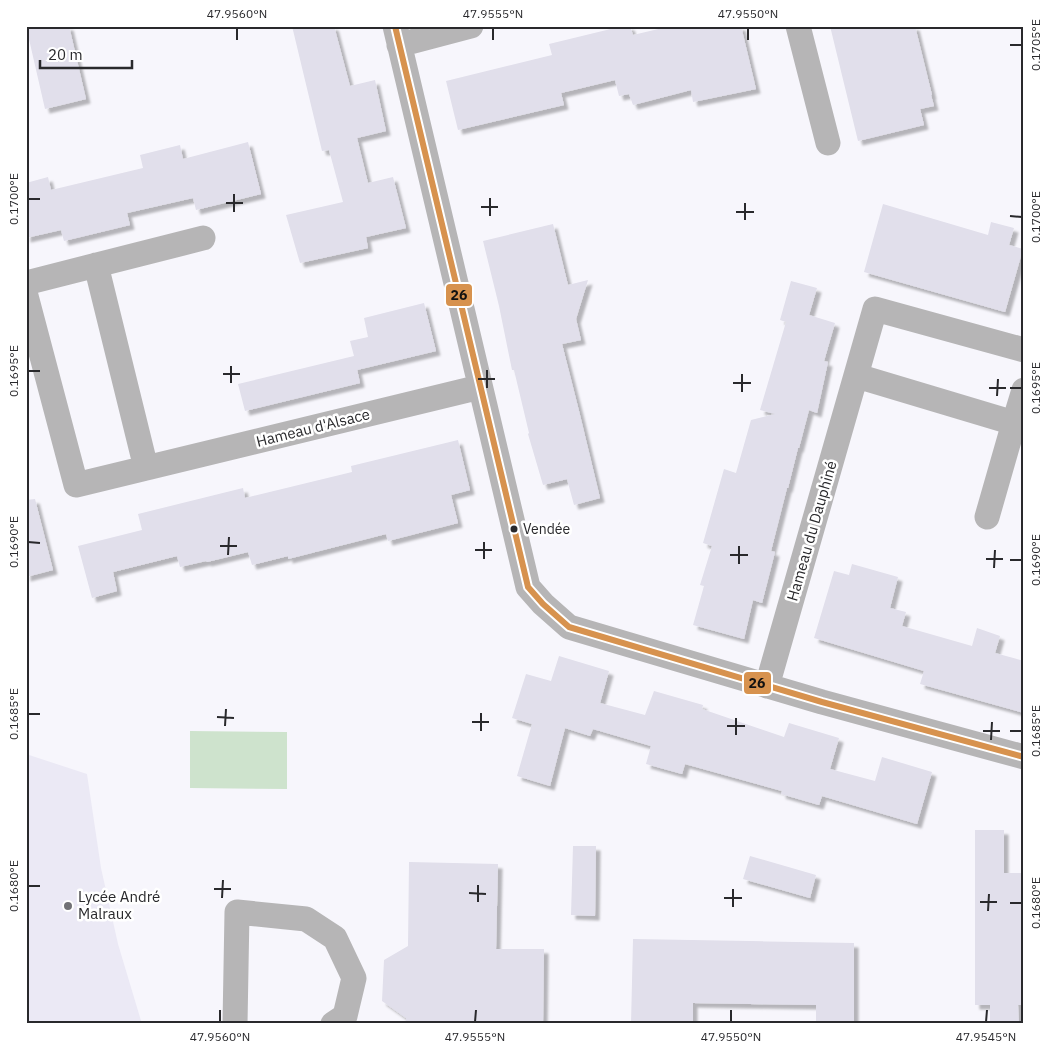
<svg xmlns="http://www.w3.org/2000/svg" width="1050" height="1050" font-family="'IBM Plex Sans',sans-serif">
  <defs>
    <filter id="shadow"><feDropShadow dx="4.5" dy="4.5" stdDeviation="1" flood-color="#0004"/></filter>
  </defs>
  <rect width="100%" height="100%" fill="#f7f6fc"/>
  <!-- built -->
  <path fill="#ebe9f5" d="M26,754L87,774L101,868L118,944L142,1024H26Z"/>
  <!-- green -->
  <path fill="#cee3cd" d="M190,731L287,732V789L190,788Z"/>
  <!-- building -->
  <path fill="#e1dfeb" filter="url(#shadow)" d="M26,26H69L86,99L45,109Z
    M292,26H334L350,86L375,80L386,131L357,138L368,183L393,177L406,228L366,237L368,248L300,263L286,215L343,202L329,150L322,151Z
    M623,26H630L633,35L671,26H741L756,89L693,102L691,90L633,105L629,94L619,96L615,80L561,93L564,105L458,130L446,81L552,55L549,44Z
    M830,26H915L932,95H931L934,106L920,109L924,125L858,141Z
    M248,142L261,194L196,210L193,198L127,213L130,225L64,241L61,230L26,238V183L48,177L51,190L143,168L140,155L180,145L183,159Z
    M883,204L988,235L991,222L1014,228L1009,245L1023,249L1005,312L864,272Z
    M553,224L568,285L588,280L576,319L581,340L562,344L579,411L600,498L574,505L567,479L543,485L528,434L529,433L514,370H512L499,306L483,241Z
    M791,281L817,288L809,315L835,323L824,361L828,362L817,413L809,410L799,448H798L788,488H787L771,551L775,552L762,603L753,600L744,639L693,625L704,586L700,585L712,546L703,543L724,469L736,473L751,420L775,414L760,410L786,322L780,320Z
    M424,303L436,351L357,370L355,360L360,383L245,411L238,384L354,356L350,341L368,337L364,318Z
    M458,440L470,490L451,495L458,523L388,541L386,534L288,559V556L252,565L248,552L207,562L206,561L180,567L177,556L113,572L117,591L92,598L78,546L142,530L138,514L243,488L245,498L352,472L351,466Z
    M35,499L53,570L26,577V500Z
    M852,564L898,577L890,608L906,612L902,626L972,646L977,628L1000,636L995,653L1024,661V713L920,684L924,671L814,638L834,571L849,575Z
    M559,656L609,671L600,703L645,715L654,691L703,705L702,709L784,737L789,723L839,738L830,769L875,781L882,757L932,772L917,824L822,796L819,805L781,794L782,791L685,764L682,774L646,764L651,746L593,729L590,736L565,728L550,786L517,776L532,724L512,718L526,674L551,681Z
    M975,830H1004V873H1024V1005H1018L1019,1024H990V1005H975Z
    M573,846H596L595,916L571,915Z
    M750,856L816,875L810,898L743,879Z
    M409,862L498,864L496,949H544L543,1024H406V1018L382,1001L384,960L408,946Z
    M633,939L854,943V1024H816V1005L693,1003V1024H631Z"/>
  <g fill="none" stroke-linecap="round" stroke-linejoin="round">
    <!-- minor -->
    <path stroke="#b6b5b6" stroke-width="25" d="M395,26L528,587L543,604L569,627L822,702L1024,757
      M798,26L828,143
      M399,45L471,26
      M96,265L146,468
      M26,283L203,238
      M26,296L76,485L480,387
      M857,376L1014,423L1024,390
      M987,517L1014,423
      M767,686L875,309L1024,350
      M235,1024L237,912L306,919L335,938L354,978L345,1016L333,1024"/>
    <!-- bus-1 casing -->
    <g stroke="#fff" stroke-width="10">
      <path id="bus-1" d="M395,26L528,587L543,604L569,627L822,702L1024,757"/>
    </g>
    <!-- bus-1 -->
    <use href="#bus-1" stroke="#d7924e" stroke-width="6"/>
  </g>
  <!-- ticks -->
  <path fill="none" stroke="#29292c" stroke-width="2" d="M237,40V28M493,40V28M748,40V28M1010,45H1022M28,199H40M226,203H243M481,207H498M234,212V194M736,212H754M490,216V198M1010,216L1022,217M745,220V203M28,371H40M223,374H240M478,379H495M231,383V366M733,383H751M487,388V370M989,388H1006M1010,388H1022M742,392V374M997,396L998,379M28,542L40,543M220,546H237M475,550H492M228,555L229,537M730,555H748M484,559V542M986,559H1003M1010,560H1022M739,564V546M994,568L995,550M28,714H40M217,717L234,718M472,722H489M225,726L226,709M727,726H745M481,731V713M983,731H1000M1010,731H1022M736,735V718M991,740L992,722M28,886H40M214,889H231M469,893L486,894M222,898L223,880M724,898H742M478,902V885M980,902H997M1010,903H1022M733,907V889M988,911L989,894M220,1022V1010M475,1022L476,1010M731,1022V1010M986,1022L987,1010"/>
  <!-- markers -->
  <circle fill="#29292c" stroke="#fff" stroke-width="2" cx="514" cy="529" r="4.5"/>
  <circle fill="#717175" stroke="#fff" stroke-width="2" cx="68" cy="906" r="5"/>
  <g text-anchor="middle" stroke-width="5" stroke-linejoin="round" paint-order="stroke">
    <!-- bus labels -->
    <g font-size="14" fill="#29292c" stroke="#fff" text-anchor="start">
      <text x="523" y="534">Vendée</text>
    </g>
    <!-- street labels -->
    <g font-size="15" fill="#29292c" stroke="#fff">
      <text transform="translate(313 428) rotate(-14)" y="5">Hameau d'Alsace</text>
      <text transform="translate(812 531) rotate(-74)" y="5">Hameau du Dauphiné</text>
    </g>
    <!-- poi labels -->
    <g font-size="15" fill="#29292c" stroke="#fff" text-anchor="start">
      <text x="78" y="902">Lycée André<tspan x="78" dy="17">Malraux</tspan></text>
    </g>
  </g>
  <g stroke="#fff" stroke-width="2">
    <rect x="445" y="283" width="28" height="24" rx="5" fill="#d7924e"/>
    <rect x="743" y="671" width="29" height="24" rx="5" fill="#d7924e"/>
  </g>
  <g font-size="14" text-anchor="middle" font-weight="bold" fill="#111">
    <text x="459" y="300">26</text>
    <text x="757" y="688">26</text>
  </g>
  <!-- border -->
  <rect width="1050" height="1050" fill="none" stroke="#ffffff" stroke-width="55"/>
  <!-- scale -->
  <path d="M40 60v8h92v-8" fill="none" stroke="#29292c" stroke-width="2.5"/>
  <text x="48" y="60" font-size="15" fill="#29292c" stroke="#ffffff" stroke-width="4" paint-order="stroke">20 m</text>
  <rect x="28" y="28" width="994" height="994" fill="none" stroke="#29292c" stroke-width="2"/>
  <g font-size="12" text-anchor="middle" fill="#29292c">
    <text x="237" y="18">47.9560°N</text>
    <text x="493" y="18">47.9555°N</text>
    <text x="748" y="18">47.9550°N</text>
    <text transform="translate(1036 45) rotate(-90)" y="4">0.1705°E</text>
    <text transform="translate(14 199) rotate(-90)" y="4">0.1700°E</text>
    <text transform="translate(1036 217) rotate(-90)" y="4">0.1700°E</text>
    <text transform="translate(14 371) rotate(-90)" y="4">0.1695°E</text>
    <text transform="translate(1036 388) rotate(-90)" y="4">0.1695°E</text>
    <text transform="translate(14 542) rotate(-90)" y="4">0.1690°E</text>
    <text transform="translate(1036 560) rotate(-90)" y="4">0.1690°E</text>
    <text transform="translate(14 714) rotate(-90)" y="4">0.1685°E</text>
    <text transform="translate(1036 731) rotate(-90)" y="4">0.1685°E</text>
    <text transform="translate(14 886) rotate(-90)" y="4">0.1680°E</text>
    <text transform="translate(1036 903) rotate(-90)" y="4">0.1680°E</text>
    <text x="220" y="1041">47.9560°N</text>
    <text x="475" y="1041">47.9555°N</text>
    <text x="731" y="1041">47.9550°N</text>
    <text x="986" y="1041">47.9545°N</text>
  </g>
</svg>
